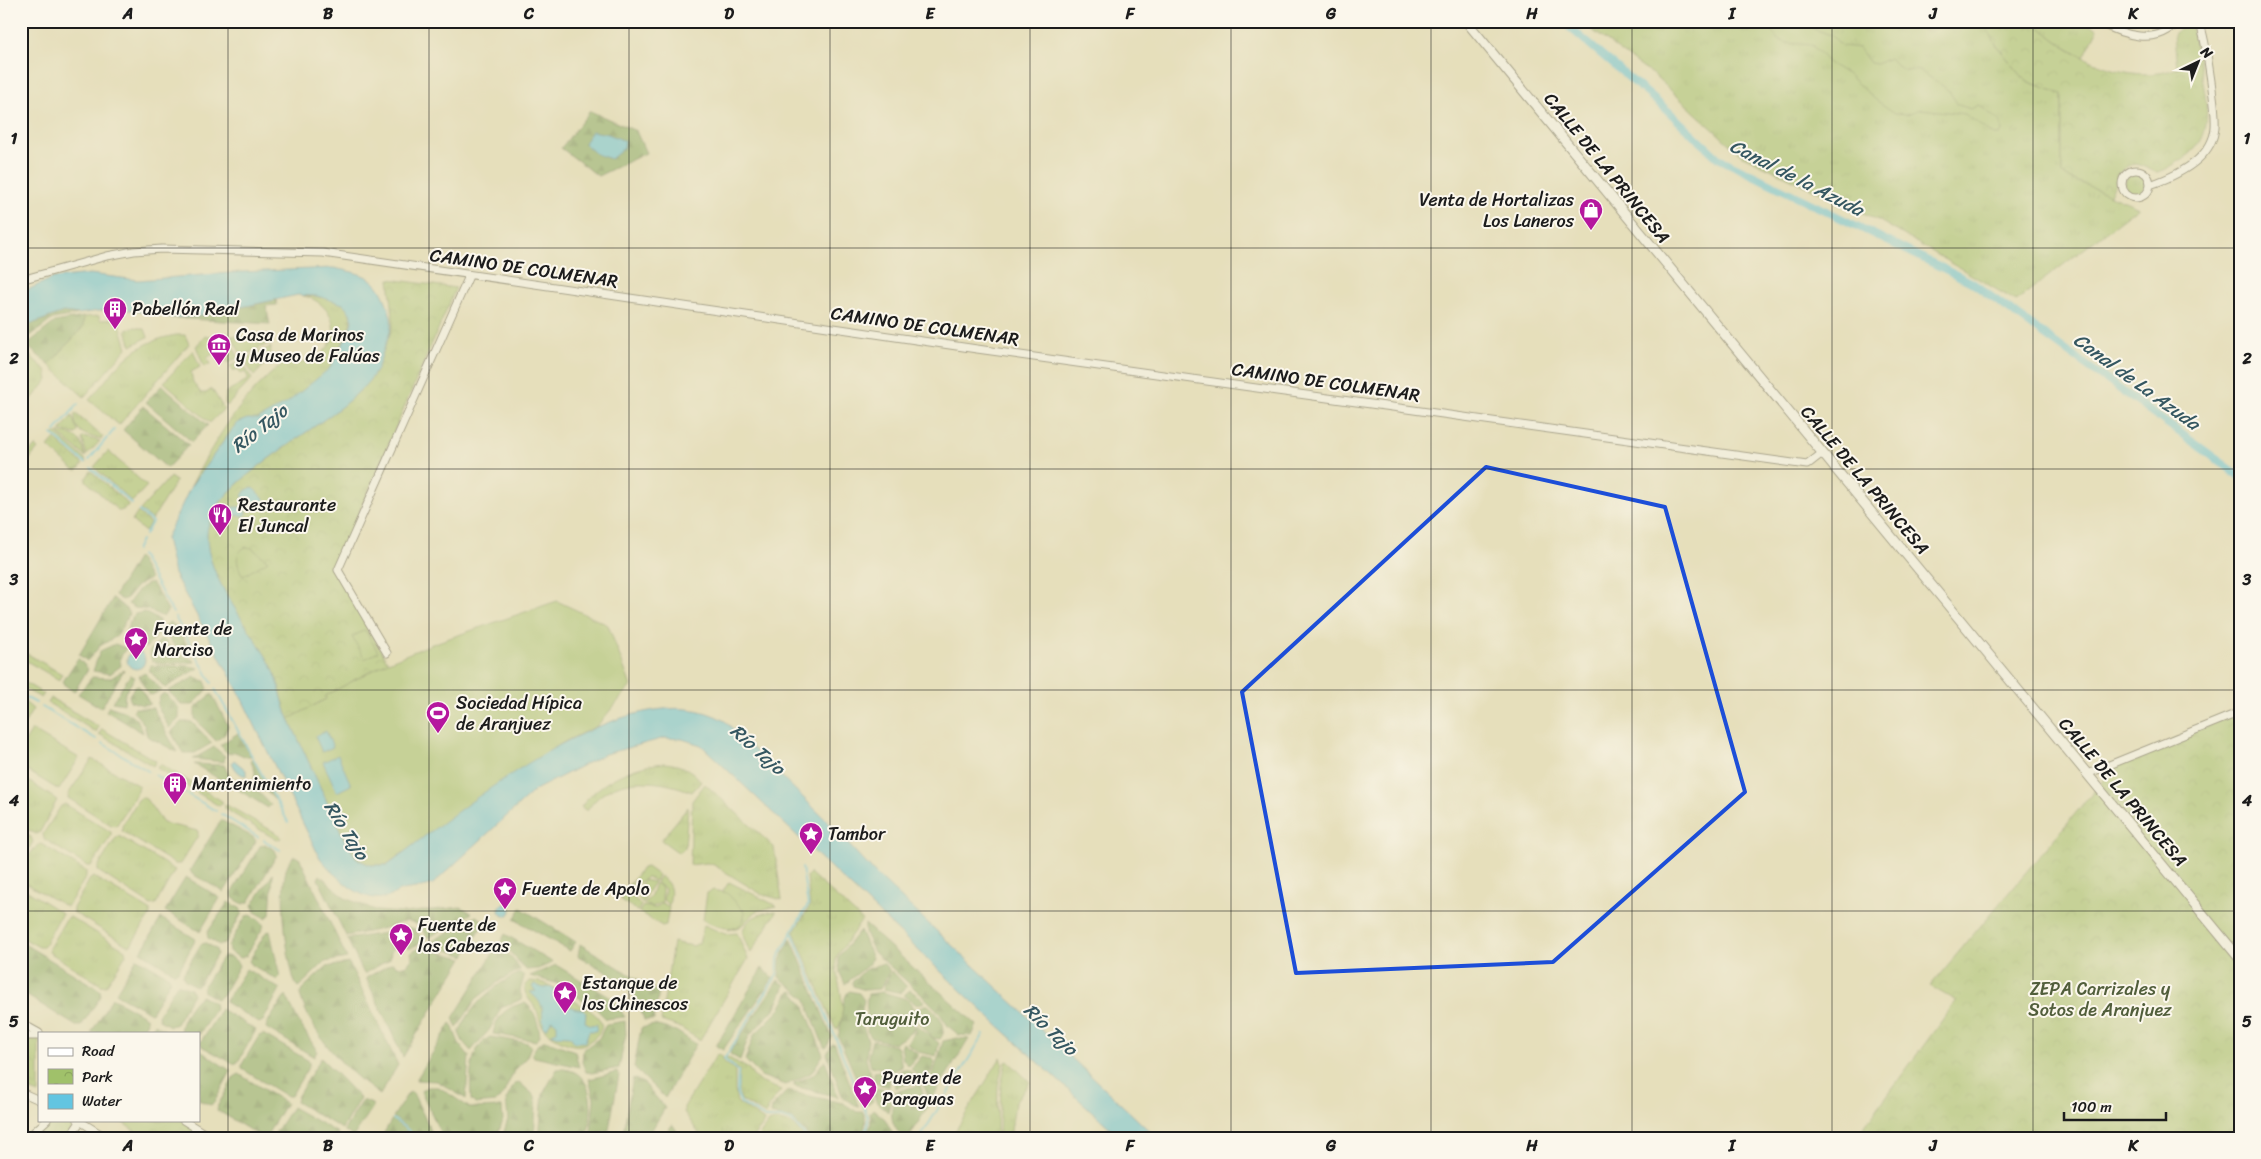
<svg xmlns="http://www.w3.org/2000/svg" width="2261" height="1159" font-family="Sriracha,sans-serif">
  <defs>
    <pattern id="grass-tufts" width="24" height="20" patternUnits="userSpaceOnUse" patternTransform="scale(1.25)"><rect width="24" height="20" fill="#a0c16a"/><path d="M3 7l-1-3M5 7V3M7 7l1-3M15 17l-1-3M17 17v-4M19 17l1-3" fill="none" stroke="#89a55b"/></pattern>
    <pattern id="forest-firs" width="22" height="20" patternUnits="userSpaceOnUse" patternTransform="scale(1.25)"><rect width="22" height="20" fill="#80a75e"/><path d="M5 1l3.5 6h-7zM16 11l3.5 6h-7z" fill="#68874d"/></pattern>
    <pattern id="park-crowns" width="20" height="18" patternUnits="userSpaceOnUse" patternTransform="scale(1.25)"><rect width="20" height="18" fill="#a0c16a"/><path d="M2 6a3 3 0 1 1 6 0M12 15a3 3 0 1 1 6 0" fill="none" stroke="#89a55b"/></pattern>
  </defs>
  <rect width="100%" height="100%" fill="#fbf7ec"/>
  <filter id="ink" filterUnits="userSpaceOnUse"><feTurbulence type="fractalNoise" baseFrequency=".02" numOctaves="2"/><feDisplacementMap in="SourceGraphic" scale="10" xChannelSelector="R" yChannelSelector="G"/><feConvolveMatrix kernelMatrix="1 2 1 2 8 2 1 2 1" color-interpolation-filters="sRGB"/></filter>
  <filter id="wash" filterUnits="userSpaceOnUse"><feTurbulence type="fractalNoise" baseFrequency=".0096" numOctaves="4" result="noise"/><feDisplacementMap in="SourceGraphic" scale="20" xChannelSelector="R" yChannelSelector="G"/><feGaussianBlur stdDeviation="1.12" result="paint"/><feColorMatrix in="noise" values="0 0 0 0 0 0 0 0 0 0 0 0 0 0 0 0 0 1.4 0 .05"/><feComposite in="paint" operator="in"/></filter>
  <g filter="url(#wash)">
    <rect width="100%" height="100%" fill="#e6dfbb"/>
    <!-- grass -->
    <path fill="url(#grass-tufts)" stroke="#5e6e43" d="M1580,21H1983L1997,46L2026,81L2062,94V175L2139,207L2016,301L1878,220L1741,155L1653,74L1644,69Z
      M2031,21H2084L2098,29L2084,57L2058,42Z
      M2185,24L2191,27L2198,56L2177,68L2174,34Z
      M2125 184a10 10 0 1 1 20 0a10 10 0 1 1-20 0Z
      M303,296C341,297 365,305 341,346C337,352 335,361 330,367C323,378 298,396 286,404C278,409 268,416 259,419C252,421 244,420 237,423L191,486C216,437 246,389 292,357L297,358L300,363C308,360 317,358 324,351C345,331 328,300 303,296Z
      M99,316L100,320L113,319L120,324L127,348L84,397L49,365L83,327V317Z
      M135,327L145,329L148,337L131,346L126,330Z
      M176,335H185L189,344L119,425L89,400C118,367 130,343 176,335Z
      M205,336H227L238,356L237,358L228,363L225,358L230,355L227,349L230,347L226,339L210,349L213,354L207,358L210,364L204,367L196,346Z
      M231,336L263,337L270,343L245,355L241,354Z
      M271,347L270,359L254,376L245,361L246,358Z
      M22,349L46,370L48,380L26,406L21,402Z
      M193,350L200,367L191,372L193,382L201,393H206L212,389L224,409L210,423L164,382Z
      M239,362L243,363L252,379L227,406L225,403L226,392L249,379L245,372L241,374L238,369L233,371L230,366Z
      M75,413L103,437L101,439C85,436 73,432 75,413Z
      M72,416L78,432L76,434L60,431Z
      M56,433L85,459L86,463L53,434Z
      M58,433C78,434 80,438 86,457Z
      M83,437L100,441L87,455L82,439Z
      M55,439L83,464L78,470H74L48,447Z
      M35,446L38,449L21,469V462Z
      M108,451L147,486L132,502L94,467Z
      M91,471L129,505L123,510L119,511L86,481V478Z
      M170,477L176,481L152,520L140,510Z
      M138,512L150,523L145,532L132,521Z
      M21,650L62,674L59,680L21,658Z
      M21,680L44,694L41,698L21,687Z
      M51,698L99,727L96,732L48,703Z
      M21,699L33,709L21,730Z
      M102,729L156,761L155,764L153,766L99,734Z
      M92,759L139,786L138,791L116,826L111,825L68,798L69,793Z
      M664,763C679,764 693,769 701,782L692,792C656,778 610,774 587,811L581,807C599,781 633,766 664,763Z
      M160,764L222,801V804L219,806L157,768Z
      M21,776L57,800L40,832L36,834L21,826Z
      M705,784L774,847L782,900L761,894L714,865L707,863L690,865L692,801Z
      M142,797L146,799L163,823L198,831V836L180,864H175L122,831V826L138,800Z
      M65,804L111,832V836L91,866H87L44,839L43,834L61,806Z
      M225,804L280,835L281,838L277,840L225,809Z
      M688,807L685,848L679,853L661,840Z
      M21,832L31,837L33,842L21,862Z
      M119,836L175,870L156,904L151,905L98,871V867L115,839Z
      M41,844L86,871V877L67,907L21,881C21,870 29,849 41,844Z
      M810,873L862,920L836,957C834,980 851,1008 837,1030L835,1028L794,932L810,906L807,876Z
      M94,877L150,910V915L131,945H127L73,912V908L90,879Z
      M729,882L777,906L757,911L740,927L728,930L736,926L744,914V911L723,891Z
      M21,887L62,913L43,947H39L21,937Z
      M776,911V912L751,953C748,948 742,937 743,931C746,917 764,912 776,911Z
      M70,917L125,950L126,955L106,986L101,985L49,952V948L66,919Z
      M704,925L725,934L737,933L748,959L700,1040L679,1027L661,1021L673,942L693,946L699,943Z
      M717,1054L722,1056L724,1062L735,1070V1091L737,1102L764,1121L762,1126L752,1138H702L684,1112V1107Z
      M727,1057L749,1069L753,1076L760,1082L781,1090L769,1106L766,1115L741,1100L738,1092L739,1070L726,1060Z
      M1001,1057L1003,1064L998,1086L997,1138H951Z
      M1008,1061L1030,1082L1015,1103L1010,1138H999L1001,1085L1006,1062Z
      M775,1120L792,1124L805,1138H757L769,1122Z"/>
    <!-- forest -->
    <path fill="url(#forest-firs)" stroke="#4e623d" d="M590,111L636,131L646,153L598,176L561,148Z
      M276,300L277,305L266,306L270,324L172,318L199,316Z
      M63,312L79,314L53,319L21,343V328Z
      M83,317V327L49,365L26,345L55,322Z
      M162,385L208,425L192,442L146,402Z
      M143,406L189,445L167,468L123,430Z
      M138,557L150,579L137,586L127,598L122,600L115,595Z
      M148,583L153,584L168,610L163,617L149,610L135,608L128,604L139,589Z
      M113,598L127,610L129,614L117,636L100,646L87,661L79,655Z
      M144,612L159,620L158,635L146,648L139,644L130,645C125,633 126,624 135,614Z
      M169,622L177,627L190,651L189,654C177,652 168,640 164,628Z
      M161,639C168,640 169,649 176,653C182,657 191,657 195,662L162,664L152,661L149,651Z
      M115,644L126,648L120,658L121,666L110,674L93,671L100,651Z
      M78,658L88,669L74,692L62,683Z
      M151,665C165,668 184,663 198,668L165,688L149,670Z
      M124,670L101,708L78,694L92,677L111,678Z
      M145,673L162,690L152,695L148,694L139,676Z
      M130,675L135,677L125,693L124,704L112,702Z
      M195,677L205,681L208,689L193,705H182L168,691Z
      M135,686H139L150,704L142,705L130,701L129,695Z
      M165,693L179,708V719L169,728L157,705L160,696Z
      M212,694L228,726L225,734L216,741L195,719V708Z
      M109,706C126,712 138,714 143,733L106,711Z
      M135,708H153L177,752L147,736L144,724L133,711Z
      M181,722H192L212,743L195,753H183L171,732Z
      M238,733L251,756L246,757L235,752L228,754L220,745Z
      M214,747L225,756L224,762L193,759Z
      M252,758L276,801L254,780L255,771L250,760Z
      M194,764L224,765L229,775L224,782Z
      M231,777L241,783H250L271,805L268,808L227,783Z
      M221,820L253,837L256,841L224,892L192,874L190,870Z
      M265,844L275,850L277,855L249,902L243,904L233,898L232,892L260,846Z
      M295,856L300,859L347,958L325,962L299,987L296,985C287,965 273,865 295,856Z
      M273,874L270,915L266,918L255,912L252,905Z
      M320,875L345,898L378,911L404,913L461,907L472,913L428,938C412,911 402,924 381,929C369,932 357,934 346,936L318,879Z
      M186,877L220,898L200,932L165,911Z
      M228,902L240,908L242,913L225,943L219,945L208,938L207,933Z
      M521,908L576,942L570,951L514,919Z
      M251,915L261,921L264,926L246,956L240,958L229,951L228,946L246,916Z
      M476,916L485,921L465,956L436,946L431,942Z
      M161,918L196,939L179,970L175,973L141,952Z
      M865,924L977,1025L972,1036L959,1035L948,1026L938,1011L924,997L874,952L865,933Z
      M403,926L415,929L424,941L409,949L403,945H397L391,952L390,959L364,974L347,939L385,933Z
      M860,930L872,958L868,965L845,984L840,973L838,957Z
      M270,931L280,977L277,980L252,965L249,961L266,932Z
      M505,934L552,962V963L538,969L526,970L501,942Z
      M791,938L832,1037L826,1048L824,1047L805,998L779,977L780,960Z
      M21,942L100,990L101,996L81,1026H76L21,992Z
      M206,943L216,949L217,954L199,984L195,986L184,979L183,974L201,944Z
      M426,944L434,951L463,958L403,1057L366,978L392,963L399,967L407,965L412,959L411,952Z
      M580,944L659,992L654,1020H644C634,983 609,974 578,956Z
      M500,946L516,963L520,970L501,980L476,999L457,1028L453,1018L497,947Z
      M223,956C229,955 238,960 239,966L222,996L216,999L204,992L203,987Z
      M137,958L169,976L171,980L151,1013L118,995L116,992Z
      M349,963L398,1065L380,1095C346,1071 312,1036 300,995L302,989L326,967Z
      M883,963L890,971L880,989L865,990L853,986L852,982L865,970Z
      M556,965L613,999L625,1017L606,1019L594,1007L555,983L530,976Z
      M762,968L773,978L723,1050L716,1046Z
      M246,969L280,989L263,1021L259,1023L225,1002Z
      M892,971L907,987L901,993L883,989L885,983Z
      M520,973L524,976L520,991L522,999L501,1008L490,1029L471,1051L463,1042L459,1033C470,1006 494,984 520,973Z
      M778,980L785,985L776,1007L749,1036L740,1060L731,1055L730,1052Z
      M177,984L191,989L193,994L176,1024L170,1026L159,1020L158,1015Z
      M910,990L924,1000V1002L917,1005L904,995Z
      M793,991L805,1007L823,1055L811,1073L786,1085L761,1076L745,1060L754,1035L780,1009L789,992Z
      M849,991L859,993L864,1000L860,1019L868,1040L866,1059L871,1074L870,1095L873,1101L868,1105L838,1036C843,1024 841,998 849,991Z
      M882,992L907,999L915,1009L913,1031L894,1044L872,1038L867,1031C870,1018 864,1007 868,994Z
      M286,995L299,1022L317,1051L314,1057L266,1028L267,1023Z
      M202,996L214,1003L215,1009L199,1035V1033H181C177,1025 194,997 202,996Z
      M112,998L146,1017L147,1022L141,1033H91Z
      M525,1003C535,1009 539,1025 540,1036L536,1041L493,1034C496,1016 507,1006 525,1003Z
      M924,1005H928C938,1014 950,1026 940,1039L933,1038L917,1020L918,1009Z
      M221,1009L256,1030L238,1062L234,1064L203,1047L200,1043Z
      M625,1021L626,1034L619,1068L592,1073L586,1072L582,1062L583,1050L599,1038L606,1024Z
      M451,1023L459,1043L469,1056L466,1099L437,1081L416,1080Z
      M155,1024L169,1033H147Z
      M654,1025L676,1031L696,1044L665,1098C661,1094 635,1069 634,1067L641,1028Z
      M916,1025L939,1043L936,1056L918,1052L907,1043L914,1033Z
      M263,1034L309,1061V1066L291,1096H286L242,1069V1064L259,1036Z
      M490,1037L528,1043L531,1046L526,1059L514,1071L503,1095L495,1102L475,1104L471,1100C470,1080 468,1048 490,1037Z
      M957,1038L969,1039L930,1102L923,1084L934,1071L943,1041Z
      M545,1040L575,1051L579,1067L534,1057L532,1053L538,1044Z
      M872,1040L898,1047L902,1067L894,1071L871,1066L868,1056Z
      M903,1043L919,1055L909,1066L903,1060L901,1045Z
      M832,1044L835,1045L859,1107L843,1098L827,1054Z
      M199,1050L231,1071L214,1103L210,1105L199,1100Z
      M922,1056L932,1058L935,1062L931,1072L922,1080L911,1069Z
      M321,1058L360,1098L342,1129L296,1102L297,1097Z
      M825,1060L838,1097L794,1086V1083L813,1075Z
      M557,1069C595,1066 595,1111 586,1138H539L543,1094Z
      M903,1069C909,1068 916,1076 917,1082L895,1088L894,1075Z
      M883,1070L891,1074L889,1087L874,1083V1072Z
      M617,1072L619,1075L609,1130L593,1134L591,1131L594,1099L589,1079Z
      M239,1074L286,1103L266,1137H261L217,1110L218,1105L234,1077Z
      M633,1078L645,1084L665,1108L647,1138H622Z
      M519,1082L535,1096L536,1105L534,1138H502L508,1119L506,1100L515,1083Z
      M920,1085L928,1106L909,1138H903C887,1120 892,1113 894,1092Z
      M427,1087H439L470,1108L502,1107L503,1120L499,1131L480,1138H443L421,1091Z
      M875,1088L890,1090L891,1101L888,1112L877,1103L873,1094Z
      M787,1091L843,1103L857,1112H863C868,1121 865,1129 860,1138H810L793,1120L771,1114L772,1107Z
      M412,1092L413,1093L434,1137L414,1138L409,1130L393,1117L408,1093Z
      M363,1100L372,1104L373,1107L353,1137L344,1130Z
      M292,1107L338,1133L337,1138H272Z
      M873,1109L885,1119L895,1138H864L871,1125L870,1112Z
      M392,1119L407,1131L411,1138H381Z
      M672,1125H673L681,1138H663Z"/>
    <!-- park -->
    <path fill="url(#park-crowns)" stroke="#5e6e43" d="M1983,21C1993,21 2024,18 2032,22C2043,28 2052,39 2063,45C2103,71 2156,89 2198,56C2204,94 2221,137 2181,160C2174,164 2165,171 2157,172C2151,172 2148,168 2143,166C2123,158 2116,181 2110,195L2062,175V94L2026,81L1997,46Z
      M389,279L456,288L334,570L388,662L325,696L326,699L289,719C281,701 280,682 271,665C251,628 205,577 207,534C209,476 346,422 376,371C380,364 382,354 385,346C388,338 393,329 393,321C393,307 390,293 389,279Z
      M2240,712V1138H1856L1956,1001L1930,986L2117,764Z
      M21,1026L39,1037V1094L21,1087Z
      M52,1120H71L76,1123L65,1138H32Z
      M119,1120H181L208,1138H144Z"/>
    <!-- garden -->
    <path fill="#a0c16a" stroke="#5e6e43" d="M1766,21H1808L1814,29L1831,35L1842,46L1859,48L1870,63L1877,64L1889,58L1903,70L1920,71L1939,83L1949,91L1958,105L1971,109L1978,105C1981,106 1998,120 2001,123L2002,132L1999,135H1994L1965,114L1921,109L1907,114L1895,113L1876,100L1847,74L1829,63L1812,45L1787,43L1777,39Z
      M1911,21H1943C1936,35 1918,33 1911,21Z
      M246,547L252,548L268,561L243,576C237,566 233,553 246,547Z
      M557,601L608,625L631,686L597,726L564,742L494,787L386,865H370L357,859L343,837L289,719L326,699L325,696L388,662L432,644Z
      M365,630L378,652L365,659L352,637Z
      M32,730L79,758L59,790L21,767V748Z
      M647,867L658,875L655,881L647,877L638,884L632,881L642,868Z
      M660,876C672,885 672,890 669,905L663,900L665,889L656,882Z
      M644,880L654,882L647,893L643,903L635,895Z
      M631,882L636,887L633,892L634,898L641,905L638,911L622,901L620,896Z
      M655,883L662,888V902L652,907L644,904L651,895Z
      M713,890L727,893L744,911C746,938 716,927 703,920L707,893Z
      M662,903L669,907L666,925L662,926L639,912L643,906L655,908Z
      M530,981C548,981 557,990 571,999C589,1010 620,1023 587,1043C574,1051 551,1037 544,1029C540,1026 539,1015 537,1011C534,1004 526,998 525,991C524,986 527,984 530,981Z"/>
    <!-- water -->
    <path fill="#63c5e1" stroke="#40707e" d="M592,131L608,134L625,141L624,148L611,159L596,154L584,143Z
      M334,268C366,275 378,275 389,310C394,324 390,332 385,346C382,353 380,363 376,371C346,422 210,475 207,534C205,577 251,628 271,665C280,682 281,701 289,719L343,837L357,859L370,865H387C460,811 630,665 725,721L824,818L876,874L1157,1138H1121L992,1020L701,745L682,739L665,738L605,754L535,790L433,884C422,888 410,888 399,891C395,893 392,896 388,897C362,905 335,876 320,858L235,685L174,574L166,538L191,486L237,423L247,419H258L287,403L330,368L348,335L352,321L350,313L343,304L317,296L298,295L199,316L172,318L119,308L79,314L63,312L21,328V293L53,278L90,274L138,280L241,272Z
      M252,487L266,501L258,509L242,496L245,491Z
      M229,507H246L245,516L229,515Z
      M127 660a9 9 0 1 1 18 0a9 9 0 1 1-18 0Z
      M326,731L333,747L322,752L315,736Z
      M338,755L351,785L337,792L323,762Z
      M234,760L246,770V776C240,775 234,769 232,762Z
      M499 910a6 6 0 1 1 12 0a6 6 0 1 1-12 0Z
      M534,984L543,988L551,987L557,992L562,1004L577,1009H584L586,1013L585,1022L591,1025L597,1024L596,1031H589L585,1042H574L570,1036L551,1035L557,1031V1024L552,1020L547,1028H544C540,1009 548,1008 530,992L536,991L532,987Z"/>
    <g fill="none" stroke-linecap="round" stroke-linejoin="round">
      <!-- stream -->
      <path stroke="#63c5e1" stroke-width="2" d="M75,407L78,404
        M55,431L74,409
        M52,434L85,463
        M109,436L114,430
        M89,460L107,438
        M91,468L132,504
        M139,511L152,522L145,535
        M136,550L141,540
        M141,555L173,613
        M175,617L212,683
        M215,689L252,756
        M21,695L36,703
        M42,707L96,739
        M102,743L148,771
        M253,758L288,822
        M155,775L216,811
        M221,814L258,837
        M264,840L280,850
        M802,868L808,905L792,932L868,1117V1126L862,1138
        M792,932L778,958L777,975L724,1059L738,1071L737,1094L741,1103L765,1118H781L792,1121L807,1138
        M393,1119L408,1130L413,1138
        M920,1138L984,1034"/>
      <!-- canal -->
      <path stroke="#63c5e1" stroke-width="8" d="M1562,21L1668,111L1718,158L1971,282L2240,476"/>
    </g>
  </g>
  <g filter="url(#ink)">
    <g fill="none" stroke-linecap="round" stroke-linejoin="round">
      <!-- minor casing -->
      <g stroke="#636054" stroke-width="9">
        <path id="minor" d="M2096,21C2123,35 2156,47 2179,21
          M2122 184a14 14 0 1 1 28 0a14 14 0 1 1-28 0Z
          M2150,185C2176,176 2213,159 2215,127C2216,112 2213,97 2211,81C2208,62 2206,40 2199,21
          M21,280L107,256L134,251L162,249L323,253L977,349L1807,465L1821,454
          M387,653L338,570L469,276
          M2087,774L2240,712
          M21,1023L39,1033
          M21,1036H39
          M21,1092L39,1100
          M78,1120L107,1138
          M183,1120L212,1138
          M27,1138L47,1120
          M69,1138L80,1122"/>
      </g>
      <!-- tertiary casing -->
      <g stroke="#636054" stroke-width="11">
        <path id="tertiary" d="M1466,21L2240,959"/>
      </g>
      <!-- minor -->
      <use href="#minor" stroke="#fff" stroke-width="7"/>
      <!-- tertiary -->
      <use href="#tertiary" stroke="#fff" stroke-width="9"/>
    </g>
  </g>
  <!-- marked area -->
  <path d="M0 0H2261V1159H0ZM1486,467L1665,507L1745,792L1553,962L1296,973L1242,692Z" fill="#e6dfbb" fill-opacity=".55" fill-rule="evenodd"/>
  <path fill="none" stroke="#1d4ed8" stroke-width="4" stroke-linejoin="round" d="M1486,467L1665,507L1745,792L1553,962L1296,973L1242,692Z"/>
  <!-- grid -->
  <path fill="none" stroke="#1c1c1c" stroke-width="1" stroke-opacity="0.55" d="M228,21V1138M429,21V1138M629,21V1138M830,21V1138M1030,21V1138M1231,21V1138M1431,21V1138M1632,21V1138M1832,21V1138M2033,21V1138M21,248H2240M21,469H2240M21,690H2240M21,911H2240"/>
  <!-- icons -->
  <defs>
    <g id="shop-pin" transform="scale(1.25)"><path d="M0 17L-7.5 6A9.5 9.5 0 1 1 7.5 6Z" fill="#b5179e" stroke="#fbf7ec"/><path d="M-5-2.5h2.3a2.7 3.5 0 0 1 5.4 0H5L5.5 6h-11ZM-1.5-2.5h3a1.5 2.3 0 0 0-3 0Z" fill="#fff"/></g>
    <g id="building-pin" transform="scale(1.25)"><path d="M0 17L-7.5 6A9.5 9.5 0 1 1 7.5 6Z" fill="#b5179e" stroke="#fbf7ec"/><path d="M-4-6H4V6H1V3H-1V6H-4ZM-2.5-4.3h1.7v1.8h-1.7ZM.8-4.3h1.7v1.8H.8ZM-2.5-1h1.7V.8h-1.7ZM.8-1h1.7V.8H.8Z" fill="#fff"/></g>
    <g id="museum-pin" transform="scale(1.25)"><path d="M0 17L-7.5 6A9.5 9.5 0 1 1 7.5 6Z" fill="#b5179e" stroke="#fbf7ec"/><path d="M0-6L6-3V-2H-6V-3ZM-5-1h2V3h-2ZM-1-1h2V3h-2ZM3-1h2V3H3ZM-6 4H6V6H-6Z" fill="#fff"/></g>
    <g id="restaurant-pin" transform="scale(1.25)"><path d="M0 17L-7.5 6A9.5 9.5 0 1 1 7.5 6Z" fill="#b5179e" stroke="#fbf7ec"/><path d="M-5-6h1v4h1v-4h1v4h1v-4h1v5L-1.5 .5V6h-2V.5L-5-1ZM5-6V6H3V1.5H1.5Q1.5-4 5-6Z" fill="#fff"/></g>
    <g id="sight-pin" transform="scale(1.25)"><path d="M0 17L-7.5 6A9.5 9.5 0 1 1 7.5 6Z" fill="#b5179e" stroke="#fbf7ec"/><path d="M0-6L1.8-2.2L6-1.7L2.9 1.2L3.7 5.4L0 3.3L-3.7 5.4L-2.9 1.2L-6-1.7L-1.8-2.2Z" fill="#fff"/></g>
    <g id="stadium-pin" transform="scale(1.25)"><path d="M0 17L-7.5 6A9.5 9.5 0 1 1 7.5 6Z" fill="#b5179e" stroke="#fbf7ec"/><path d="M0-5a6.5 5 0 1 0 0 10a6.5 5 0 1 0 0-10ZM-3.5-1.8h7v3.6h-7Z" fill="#fff"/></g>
  </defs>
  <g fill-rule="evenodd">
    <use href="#shop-pin" x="1591" y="210"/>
    <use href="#building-pin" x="115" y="309"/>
    <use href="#museum-pin" x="219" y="345"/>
    <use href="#restaurant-pin" x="220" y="515"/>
    <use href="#sight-pin" x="136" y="639"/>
    <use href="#stadium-pin" x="438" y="713"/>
    <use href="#building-pin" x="175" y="784"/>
    <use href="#sight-pin" x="811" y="834"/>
    <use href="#sight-pin" x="505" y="889"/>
    <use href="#sight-pin" x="401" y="935"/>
    <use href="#sight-pin" x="565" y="993"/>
    <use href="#sight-pin" x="865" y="1088"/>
  </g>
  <g text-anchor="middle" stroke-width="4" stroke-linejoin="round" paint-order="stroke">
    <!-- street labels -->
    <g font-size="18" fill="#1c1c1c" stroke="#fbf7ec">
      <text transform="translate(1607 168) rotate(51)" y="6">CALLE DE LA PRINCESA</text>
      <text transform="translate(524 268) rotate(8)" y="6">CAMINO DE COLMENAR</text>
      <text transform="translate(925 326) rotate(8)" y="6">CAMINO DE COLMENAR</text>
      <text transform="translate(1326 382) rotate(8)" y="6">CAMINO DE COLMENAR</text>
      <text transform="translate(1865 480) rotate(50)" y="6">CALLE DE LA PRINCESA</text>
      <text transform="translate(2123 792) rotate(50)" y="6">CALLE DE LA PRINCESA</text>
    </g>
    <!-- poi labels -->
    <g font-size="18" fill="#1c1c1c" stroke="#fbf7ec" text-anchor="start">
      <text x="1574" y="206" text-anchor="end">Venta de Hortalizas<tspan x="1574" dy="21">Los Laneros</tspan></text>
      <text x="132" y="315">Pabellón Real</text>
      <text x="236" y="341">Casa de Marinos<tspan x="236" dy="21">y Museo de Falúas</tspan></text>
      <text x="238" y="511">Restaurante<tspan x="238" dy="21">El Juncal</tspan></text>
      <text x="154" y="635">Fuente de<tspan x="154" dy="21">Narciso</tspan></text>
      <text x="456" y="709">Sociedad Hípica<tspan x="456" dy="21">de Aranjuez</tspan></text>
      <text x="192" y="790">Mantenimiento</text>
      <text x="828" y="840">Tambor</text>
      <text x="522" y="895">Fuente de Apolo</text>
      <text x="418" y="931">Fuente de<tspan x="418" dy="21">las Cabezas</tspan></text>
      <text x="582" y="989">Estanque de<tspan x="582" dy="21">los Chinescos</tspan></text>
      <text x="882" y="1084">Puente de<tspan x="882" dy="21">Paraguas</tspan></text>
    </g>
    <!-- park labels -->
    <g font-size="18" fill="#515e3b" stroke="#fbf7ec">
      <text x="2100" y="995">ZEPA Carrizales y<tspan x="2100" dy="21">Sotos de Aranjuez</tspan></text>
      <text x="892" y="1025">Taruguito</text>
    </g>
    <!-- water labels -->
    <g font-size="19" font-style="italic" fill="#355761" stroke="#fbf7ec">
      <text transform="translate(1797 177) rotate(27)" y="7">Canal de la Azuda</text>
      <text transform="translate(2137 381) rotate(36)" y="7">Canal de La Azuda</text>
      <text transform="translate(259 428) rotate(-38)" y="7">Río Tajo</text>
      <text transform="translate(758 749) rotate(42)" y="7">Río Tajo</text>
      <text transform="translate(347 830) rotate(58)" y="7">Río Tajo</text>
      <text transform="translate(1051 1029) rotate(44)" y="7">Río Tajo</text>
    </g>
  </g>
  <!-- margin -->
  <rect width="2261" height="1159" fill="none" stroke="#fbf7ec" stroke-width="55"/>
  <!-- legend -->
  <rect x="38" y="1032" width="162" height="90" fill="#fbf7ec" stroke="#a29f99"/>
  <rect x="48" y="1048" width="25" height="8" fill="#ffffff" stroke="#a29f99"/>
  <text x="82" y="1056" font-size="15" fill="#1c1c1c">Road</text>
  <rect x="48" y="1069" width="25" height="15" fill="url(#park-crowns)" stroke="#a29f99"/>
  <text x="82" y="1082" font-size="15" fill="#1c1c1c">Park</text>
  <rect x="48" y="1094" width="25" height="15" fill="#63c5e1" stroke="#a29f99"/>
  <text x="82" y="1106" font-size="15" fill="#1c1c1c">Water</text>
  <!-- north arrow -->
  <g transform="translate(2198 62) rotate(43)" stroke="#fbf7ec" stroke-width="4" paint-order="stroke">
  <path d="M0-4L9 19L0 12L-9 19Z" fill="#1c1c1c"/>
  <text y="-8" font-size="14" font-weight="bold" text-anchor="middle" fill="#1c1c1c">N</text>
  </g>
  <!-- scale -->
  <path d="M2064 1112v8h102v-8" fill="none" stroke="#1c1c1c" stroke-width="2.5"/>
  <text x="2071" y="1112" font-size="15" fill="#1c1c1c" stroke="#fbf7ec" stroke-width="4" paint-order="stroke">100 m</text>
  <rect x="28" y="28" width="2206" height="1104" fill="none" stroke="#1c1c1c" stroke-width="2"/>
  <g font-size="16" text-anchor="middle" font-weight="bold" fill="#1c1c1c">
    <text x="128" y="19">A</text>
    <text x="328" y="19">B</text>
    <text x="529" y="19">C</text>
    <text x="729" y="19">D</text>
    <text x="930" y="19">E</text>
    <text x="1130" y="19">F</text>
    <text x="1331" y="19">G</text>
    <text x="1532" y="19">H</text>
    <text x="1732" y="19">I</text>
    <text x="1933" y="19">J</text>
    <text x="2133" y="19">K</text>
    <text x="14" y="144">1</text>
    <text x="2247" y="144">1</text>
    <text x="14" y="364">2</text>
    <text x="2247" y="364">2</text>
    <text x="14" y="585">3</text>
    <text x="2247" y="585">3</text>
    <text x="14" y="806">4</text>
    <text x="2247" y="806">4</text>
    <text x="14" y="1027">5</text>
    <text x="2247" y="1027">5</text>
    <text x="128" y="1151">A</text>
    <text x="328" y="1151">B</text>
    <text x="529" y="1151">C</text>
    <text x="729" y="1151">D</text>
    <text x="930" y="1151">E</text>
    <text x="1130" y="1151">F</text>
    <text x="1331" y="1151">G</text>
    <text x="1532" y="1151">H</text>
    <text x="1732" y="1151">I</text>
    <text x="1933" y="1151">J</text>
    <text x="2133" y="1151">K</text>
  </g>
</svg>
